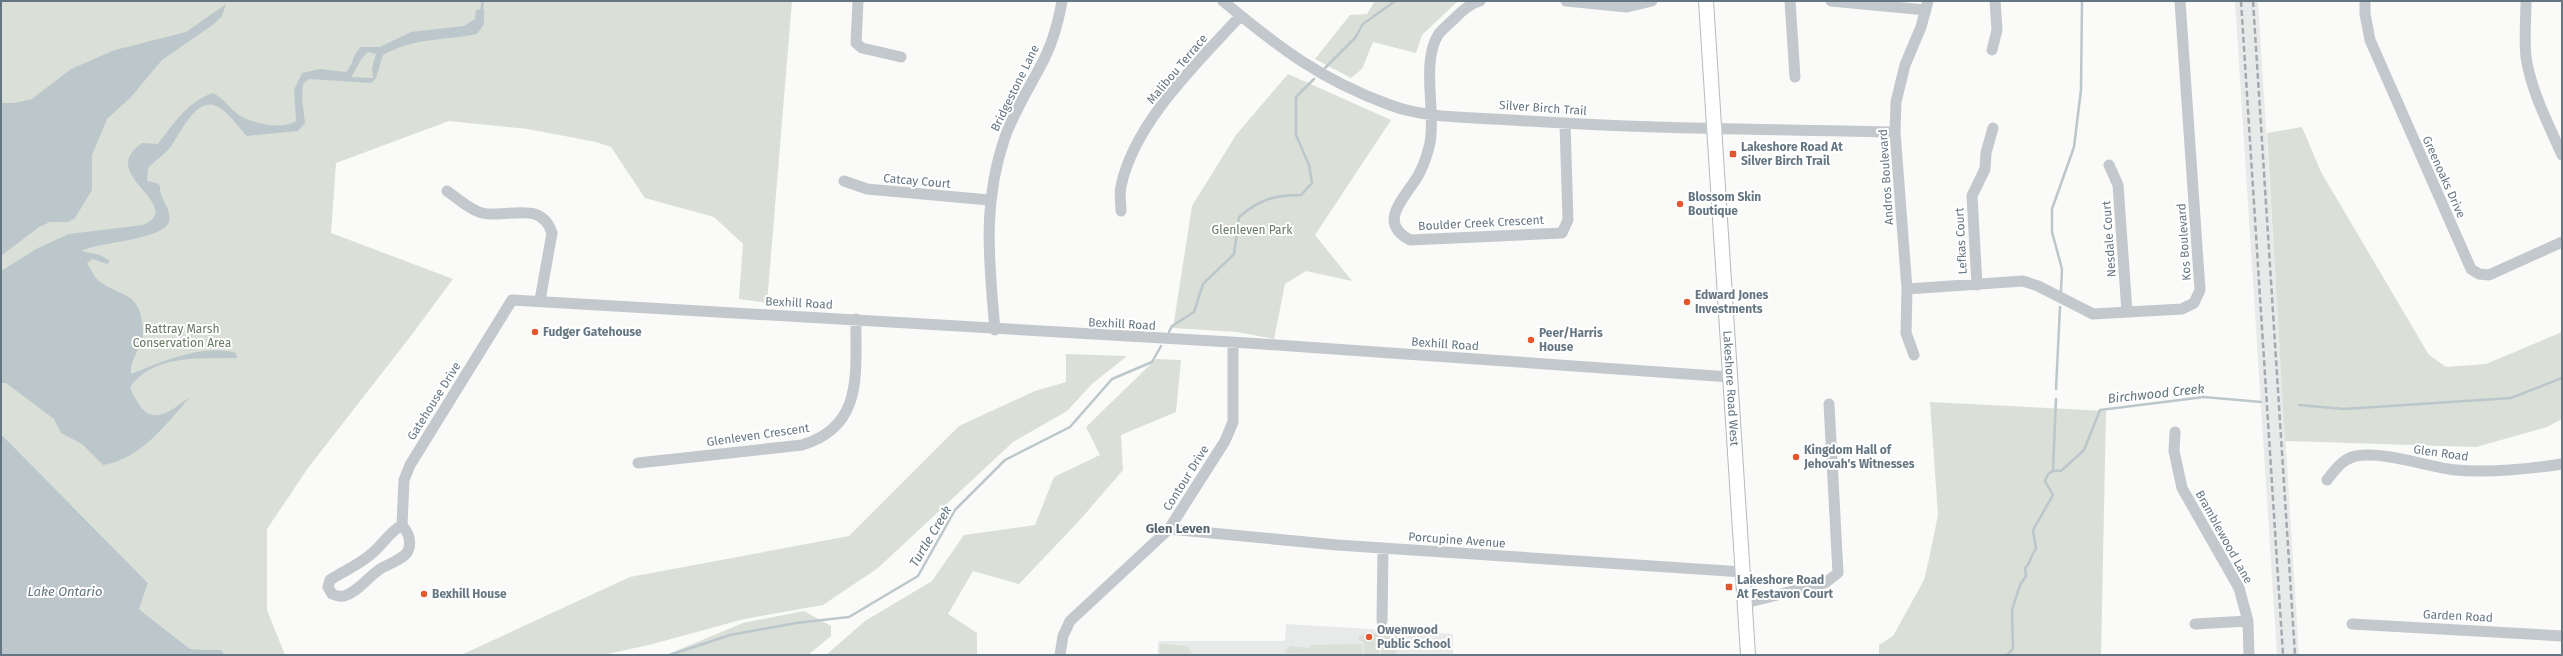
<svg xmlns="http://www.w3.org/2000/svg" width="2563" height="656" font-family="'Fira Sans',sans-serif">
  <rect width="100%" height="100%" fill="#fafaf8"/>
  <!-- built -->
  <path fill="#e8e9e9" d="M2235,1H2258L2299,655H2277Z
    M1286,624L1453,634V655H1158V641H1285Z"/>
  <!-- green -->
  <path fill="#dadfd7" d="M1,1H792L767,303L739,299L743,244L714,217L645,198L611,147L596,142L528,129L449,121L336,163L331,233L453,279L410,337L308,468L267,529V610L285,655H225L221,650L190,649L139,609L148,583L1,434Z
    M1375,1H1458L1422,35L1416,53L1373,42L1362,69L1351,78L1315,59L1350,15L1367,14Z
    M1288,74L1391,120L1315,235L1352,281L1306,271L1285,284L1274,339L1237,332L1173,328L1192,206L1236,135Z
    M2302,127L2321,172L2429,355L2446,367L2486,364L2562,332V419L2547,427L2476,447L2285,441L2267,133Z
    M1066,354L1127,356L1092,384L1067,411L1013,442L878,568L823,605L744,619L649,645L602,655H461L630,577L849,536L959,426L1035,391L1066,382Z
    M1156,359L1181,360L1176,412L1121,435L1123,470L1079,521L1019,584L973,571L948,614L977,633V655H826L865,621L932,581L964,535L1035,525L1054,477L1100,455L1086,427Z
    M1930,402L2106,411L2101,655H1879V645L1893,636L1924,580L1929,559L1938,515Z
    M804,611L831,626V636L808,655H666L743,623Z
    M1367,633L1380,634V652L1377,655H1364L1363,641H1359V636Z
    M1382,634L1397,635L1396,655H1381Z
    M1160,644L1188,646L1193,655H1159Z
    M1362,644V655L1284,653L1290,646L1310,648V645Z"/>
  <!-- water -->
  <path fill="#bbc7cb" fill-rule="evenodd" d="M226,4L222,16L214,24L162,60L131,97L107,119L92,155V190L75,218L68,222H50L39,227L1,256V103H14L32,99L71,69L115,50L186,32Z
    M484,9V24L477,34C442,41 416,37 383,55L376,78L371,83L309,79L303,84L302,99L305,123L298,131L247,136C238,127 226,108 213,105C194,100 178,138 169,149C162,156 155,161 148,168L147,181L157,183L160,186C159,199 172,208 169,221C165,240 98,242 81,251L100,255L110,261L107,264L93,259L87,263C90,268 94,277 99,281C123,299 140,290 143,330C144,346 129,359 131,374C161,362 204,343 236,353L237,358C200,359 155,353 130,387C132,394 136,399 140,406C155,427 175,407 190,397C166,424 141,459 103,465L82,444L61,433L54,419L6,383H1V271L38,248L69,234L143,225C183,208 113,180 131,154C133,150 138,146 142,143L158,144C174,123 188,101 213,93C225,99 229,108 239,115C252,124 283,130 296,121L294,90L302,73L320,69L346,72C354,64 352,54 361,47H380L411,32L464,26L475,19L476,10ZM368,52L376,54L372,68L373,78L351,77C357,69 359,59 368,52Z
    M1,434L148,583L139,609L190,649L221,650L225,655H1Z"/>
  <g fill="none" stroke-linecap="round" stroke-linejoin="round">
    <!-- stream -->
    <path stroke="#bbc7cb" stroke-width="2.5" d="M481,12L483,1
      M1325,68L1355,38L1363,24L1395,1
      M2061,291L2062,269L2052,232V209L2074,147L2081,90L2082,1
      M1169,332L1172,326L1194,312L1203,284L1234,254L1239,217C1260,199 1275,195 1301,195L1312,183L1309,165L1296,135V97L1314,79
      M2056,389L2060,307
      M2299,405L2344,409L2511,398L2562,378
      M2053,470L2056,399
      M670,655L730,635L796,623L849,617L918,576L955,510L1005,460L1070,427L1112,379L1152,362L1161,346
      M2007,655L2013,649L2012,610L2020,585L2026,576L2025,568C2031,563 2030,556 2036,549L2033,530L2053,495L2045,481C2048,472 2051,470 2061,471L2084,450L2100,410L2204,397L2261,402"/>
    <!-- major casing -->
    <g stroke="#b5babe" stroke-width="16">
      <g id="major">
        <path id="s1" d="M1706,1L1748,655"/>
      </g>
    </g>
    <!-- minor -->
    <path stroke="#c3c8cc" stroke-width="11" d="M858,1L856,43L862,48L901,57
      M1223,1C1278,47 1321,80 1390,105C1427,119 1473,117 1512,120C1639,129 1767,129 1895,132
      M1480,1C1471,3 1462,11 1455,18C1450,23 1442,29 1438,35C1421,63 1436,111 1430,143C1428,152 1424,164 1420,172C1409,195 1374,221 1410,240L1562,233L1568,220L1565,124
      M1566,1L1627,7L1652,1
      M1790,1L1795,77
      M1831,1L1926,10
      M2365,1V14L2370,40L2471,269L2479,274L2489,275L2562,242
      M2526,1C2526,19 2524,38 2526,57C2531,91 2548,123 2562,155
      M1992,50L1997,30L1995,1
      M2109,165L2118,185L2127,312
      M844,181L867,189L989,200
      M447,191C457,198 470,210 482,213C508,219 541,199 552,233L540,300
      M1121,211C1121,203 1119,194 1121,186C1135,121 1197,64 1240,16
      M1977,285L1972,196L1985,169L1986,153L1993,128
      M1907,289L2023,281L2038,286L2093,314L2182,309L2194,303L2200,290L2180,1
      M995,330C989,261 982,204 1005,137C1014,112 1028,90 1040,67C1052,46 1058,24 1062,1
      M1914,355L1906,333L1907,289L1895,132L1896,102L1905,65L1921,27L1928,1
      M2175,432L2174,451L2182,488L2239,588L2248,621L2249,655
      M638,463L802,445C865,426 855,372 856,319
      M2327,480C2335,470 2342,459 2356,456C2385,451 2427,467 2456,470C2490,473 2528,469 2562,464
      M402,525C389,532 382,546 370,555C358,565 344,571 330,580L328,587L332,594C337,596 340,597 344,596C358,592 368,577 380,569C388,564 404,559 408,551C412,541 408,532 402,525L404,480L410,465L512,300L1248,343L1730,377
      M1169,529L1337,545L1743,572
      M1745,603L1825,583L1838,573L1829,404
      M1382,621L1383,548
      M2195,624L2248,621
      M2352,624L2562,636
      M1060,655L1063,636L1070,621L1169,529L1225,441L1233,422V344"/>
    <!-- major -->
    <use href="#major" stroke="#fff" stroke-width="14"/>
    <!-- rail -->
    <path stroke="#a2aab0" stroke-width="2.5" stroke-dasharray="6 3" stroke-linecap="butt" d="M2241,1L2283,655
      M2253,1L2295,655"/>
  </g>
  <!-- markers -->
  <g fill="#e4572e" stroke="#fff" stroke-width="1.5">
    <rect x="1729" y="150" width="8" height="8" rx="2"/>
    <circle cx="1680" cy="204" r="4"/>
    <circle cx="1687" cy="302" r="4"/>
    <circle cx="535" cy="332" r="4"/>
    <circle cx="1531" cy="340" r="4"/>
    <circle cx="1796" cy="457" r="4"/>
    <rect x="1725" y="583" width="8" height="8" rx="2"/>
    <circle cx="424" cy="594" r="4"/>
    <circle cx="1369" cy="637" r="4"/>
  </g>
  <g text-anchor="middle" stroke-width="4" stroke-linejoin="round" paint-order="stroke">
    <!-- street labels -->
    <g font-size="12" fill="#657683" stroke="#fff">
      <text transform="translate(1177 69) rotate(-50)" y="4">Malibou Terrace</text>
      <text transform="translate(1015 88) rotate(-64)" y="4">Bridgestone Lane</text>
      <text transform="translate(1543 108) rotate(4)" y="4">Silver Birch Trail</text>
      <text transform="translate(1886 177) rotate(-94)" y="4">Andros Boulevard</text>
      <text transform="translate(2444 177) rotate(66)" y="4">Greenoaks Drive</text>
      <text transform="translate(917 181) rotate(5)" y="4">Catcay Court</text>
      <text transform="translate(1481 223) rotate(-3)" y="4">Boulder Creek Crescent</text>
      <text transform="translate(2109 239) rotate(-94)" y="4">Nesdale Court</text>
      <text transform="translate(1961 241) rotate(-93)" y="4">Lefkas Court</text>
      <text transform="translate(2184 242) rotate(-94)" y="4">Kos Boulevard</text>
      <text transform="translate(799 303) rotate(3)" y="4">Bexhill Road</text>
      <text transform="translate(1122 324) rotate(3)" y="4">Bexhill Road</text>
      <text transform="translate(1445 344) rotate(4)" y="4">Bexhill Road</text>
      <text dy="4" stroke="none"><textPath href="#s1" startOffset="388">Lakeshore Road West</textPath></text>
      <text transform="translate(434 401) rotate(-58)" y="4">Gatehouse Drive</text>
      <text transform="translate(758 435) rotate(-8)" y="4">Glenleven Crescent</text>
      <text transform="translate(2441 453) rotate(8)" y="4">Glen Road</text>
      <text transform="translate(1186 478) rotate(-58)" y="4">Contour Drive</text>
      <text transform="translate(2224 537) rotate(61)" y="4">Bramblewood Lane</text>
      <text transform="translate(1457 540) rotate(4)" y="4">Porcupine Avenue</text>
      <text transform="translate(2458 616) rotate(3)" y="4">Garden Road</text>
    </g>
    <!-- poi labels -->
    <g font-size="12" font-weight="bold" fill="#657683" stroke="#fff" text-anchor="start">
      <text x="1741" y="151">Lakeshore Road At<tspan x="1741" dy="14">Silver Birch Trail</tspan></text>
      <text x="1688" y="201">Blossom Skin<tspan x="1688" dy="14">Boutique</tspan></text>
      <text x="1695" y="299">Edward Jones<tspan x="1695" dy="14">Investments</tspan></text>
      <text x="543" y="336">Fudger Gatehouse</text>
      <text x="1539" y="337">Peer/Harris<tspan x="1539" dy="14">House</tspan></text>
      <text x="1804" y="454">Kingdom Hall of<tspan x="1804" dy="14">Jehovah's Witnesses</tspan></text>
      <text x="1737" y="584">Lakeshore Road<tspan x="1737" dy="14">At Festavon Court</tspan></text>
      <text x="432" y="598">Bexhill House</text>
      <text x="1377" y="634">Owenwood<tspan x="1377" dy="14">Public School</tspan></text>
    </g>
    <!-- park labels -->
    <g font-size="12" fill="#687a64" stroke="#fff">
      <text x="1252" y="234">Glenleven Park</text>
      <text x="182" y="333">Rattray Marsh<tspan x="182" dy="14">Conservation Area</tspan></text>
    </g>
    <!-- water labels -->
    <g font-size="13" font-style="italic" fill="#60757c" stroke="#fff">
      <text transform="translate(2156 393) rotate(-6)" y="5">Birchwood Creek</text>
      <text transform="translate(930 536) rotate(-59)" y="5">Turtle Creek</text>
      <text x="65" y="596">Lake Ontario</text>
    </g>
    <!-- neighbourhood labels -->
    <g font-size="13" font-weight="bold" fill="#57646e" stroke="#fff">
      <text x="1178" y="533">Glen Leven</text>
    </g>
  </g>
  <!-- border -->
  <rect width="2563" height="656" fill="none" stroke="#657683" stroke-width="4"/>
</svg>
